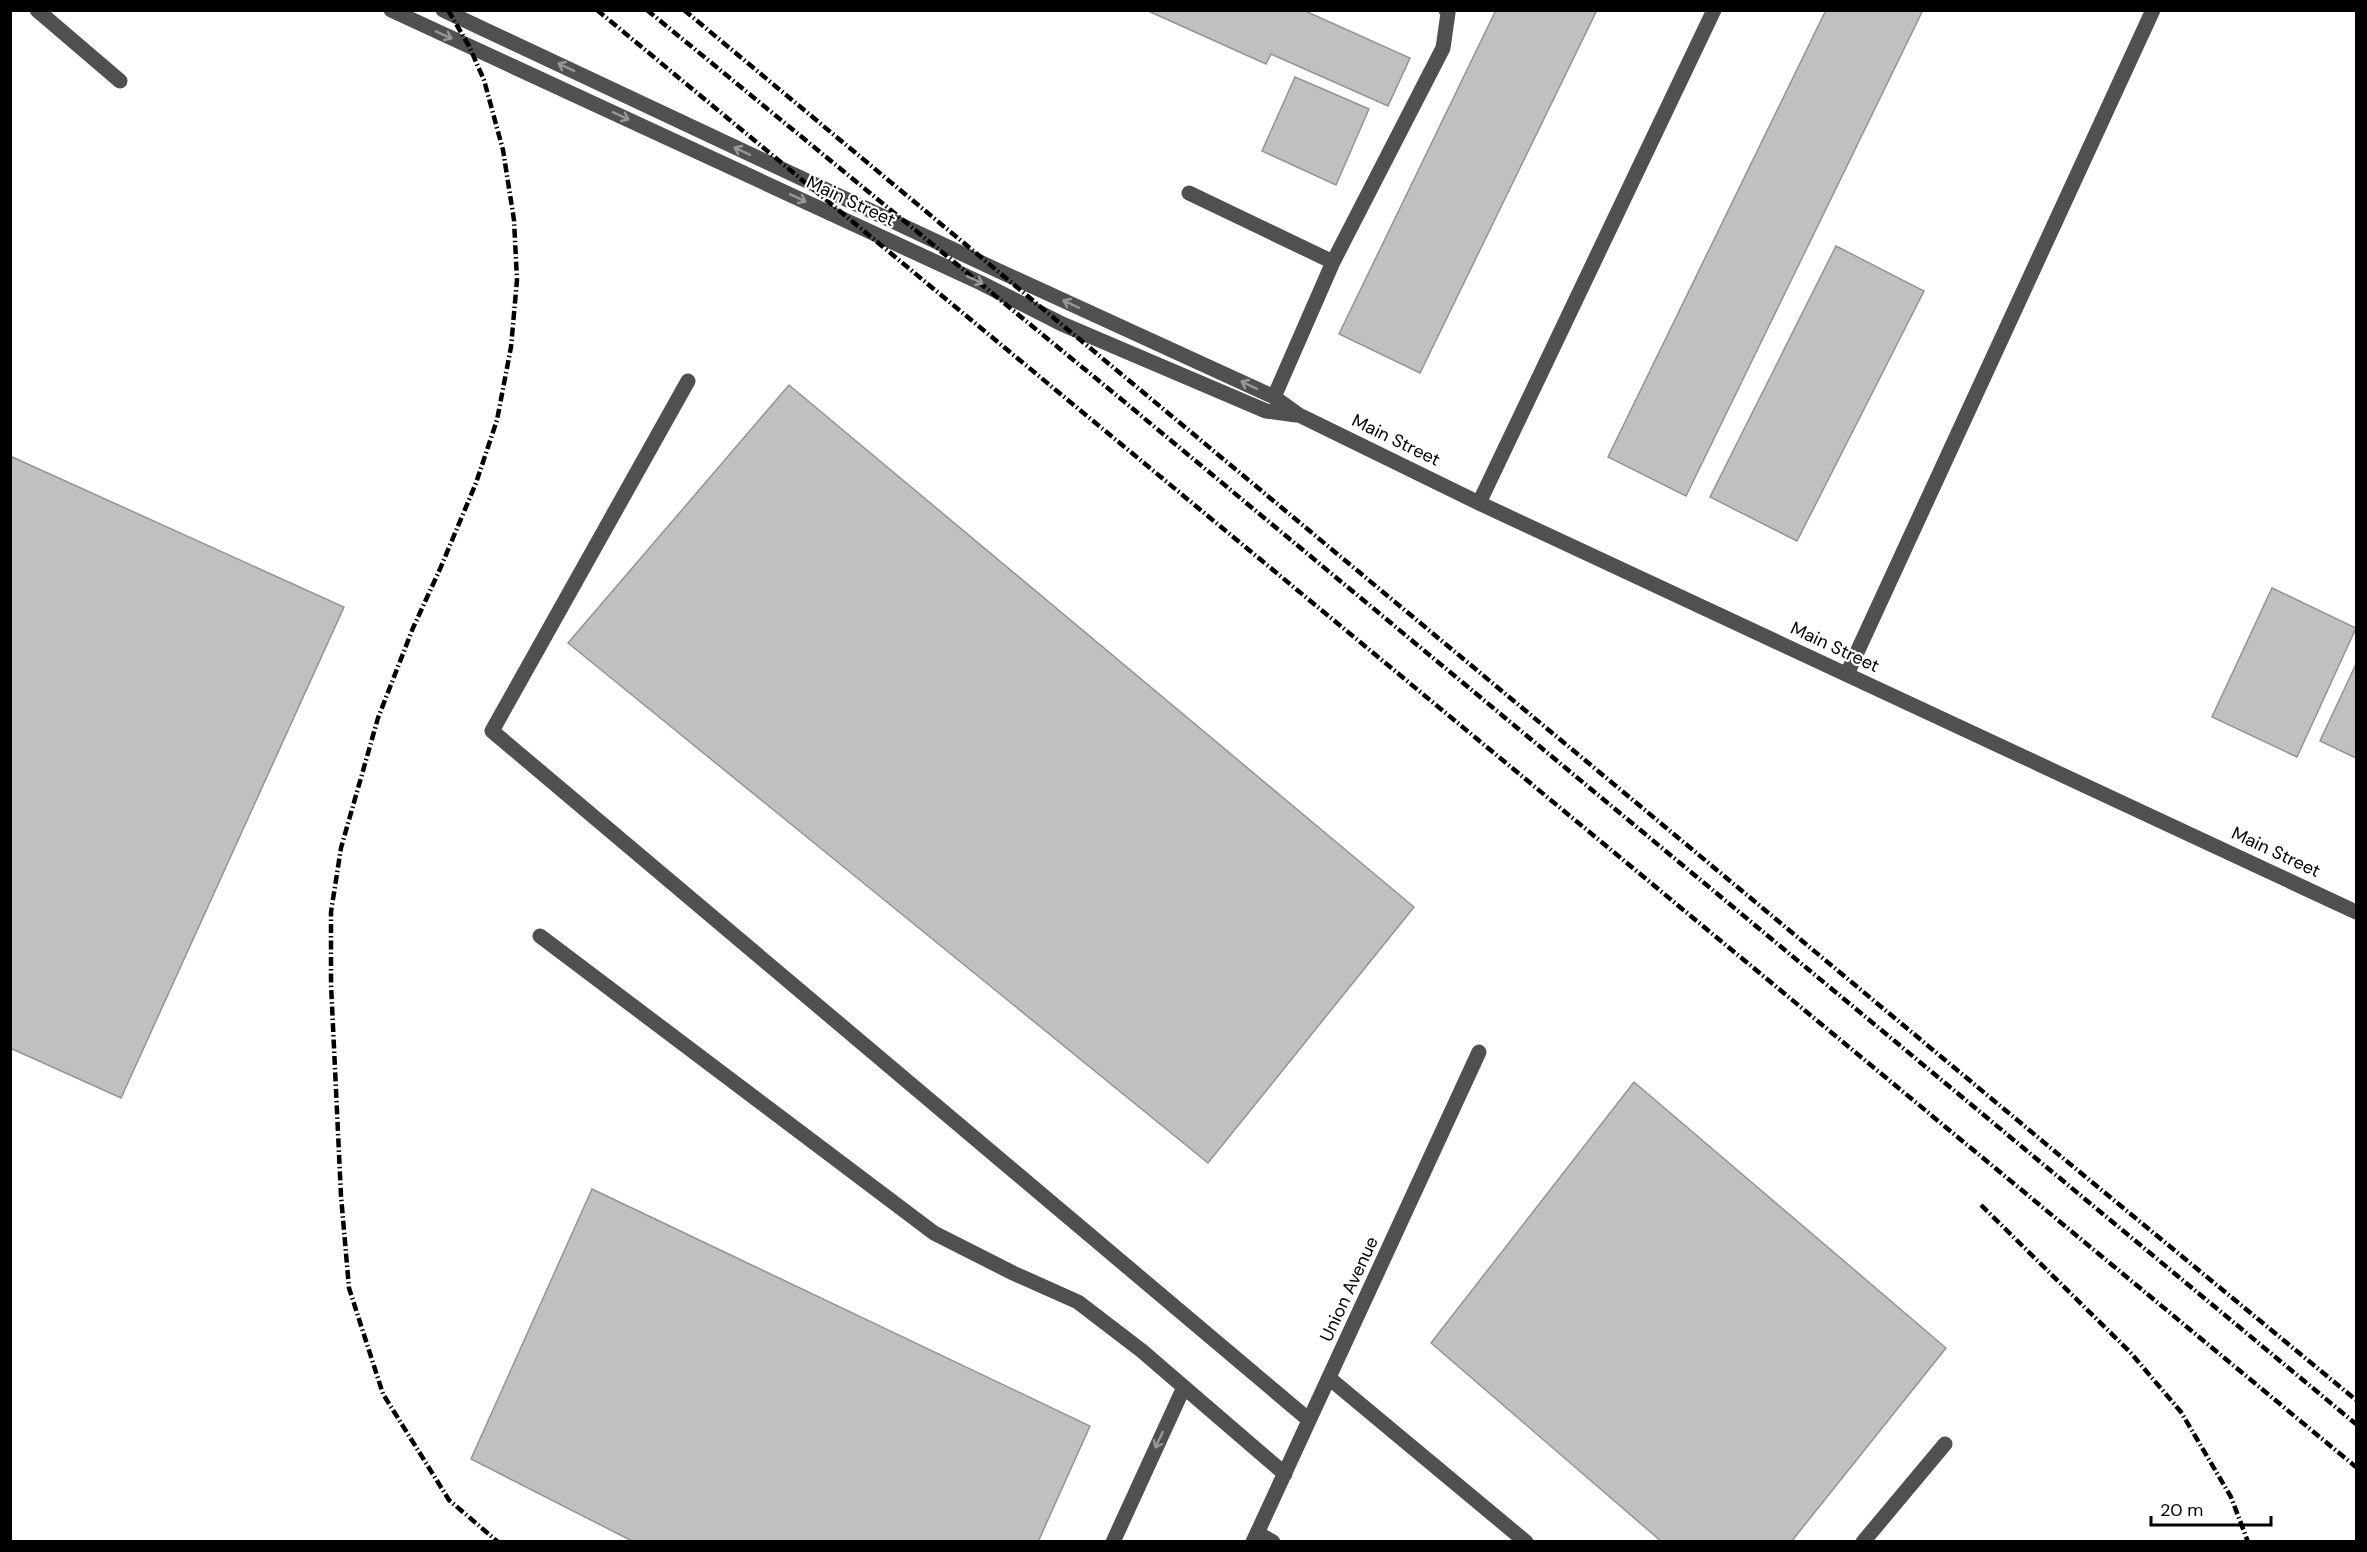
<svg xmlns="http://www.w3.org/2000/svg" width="2367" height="1552" font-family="'DM Sans',sans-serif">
  <rect width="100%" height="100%" fill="#fff"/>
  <!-- building -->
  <path fill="#c0c0c0" stroke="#949494" stroke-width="1.5" d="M1146,10H1303L1410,58L1388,106L1271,54L1266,64Z
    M1496,10H1597L1420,373L1339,334Z
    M1826,10H1923L1686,496L1608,457Z
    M1295,77L1369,109L1336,185L1262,151Z
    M1836,246L1924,291L1797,541L1710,497Z
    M789,385L1414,907L1208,1163L568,643Z
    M10,456L344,607L121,1098L10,1048Z
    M2272,588L2356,628L2297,757L2212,717Z
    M2356,664V758L2320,741Z
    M1634,1082L1946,1348L1791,1542H1662L1431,1343Z
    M592,1189L1090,1426L1038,1542H634L471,1459Z"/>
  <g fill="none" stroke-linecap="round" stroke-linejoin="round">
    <!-- minor -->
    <path stroke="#505050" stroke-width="15" d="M37,10L120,81
      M391,10L981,283L1062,324L1266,411L1296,415
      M443,10L999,271L1274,397L1299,415L1479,503L2356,912
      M1189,193L1333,262
      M688,381L492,731L1309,1420
      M1274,397L1333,262L1443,48L1448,13L1446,10
      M1479,503L1714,10
      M1847,674L2153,10
      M540,936L934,1233L1013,1273L1078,1302L1142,1351L1285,1474
      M1329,1378L1526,1542
      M1257,1533L1273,1542
      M1113,1542L1184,1387
      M1253,1542L1479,1052
      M1863,1542L1945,1444"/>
    <!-- rail -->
    <path stroke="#000" stroke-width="4.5" stroke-dasharray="9 3 1.5 3" stroke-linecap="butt" d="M448,10L469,46L484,80L503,150L514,220L517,280L511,347L497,420L476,483L440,569L413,628L378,718L341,848L331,912V984L341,1196L349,1288L383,1394L449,1500L498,1542
      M597,10L2356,1467
      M647,10L1121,399L2356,1424
      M684,10L2076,1169L2356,1400
      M1981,1205L2130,1352L2181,1412L2231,1497L2248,1542"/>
  </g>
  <!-- one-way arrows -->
  <defs><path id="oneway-shaft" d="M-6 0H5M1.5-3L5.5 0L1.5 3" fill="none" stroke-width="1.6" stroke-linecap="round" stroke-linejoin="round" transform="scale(1.5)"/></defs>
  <g stroke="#969696">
    <use href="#oneway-shaft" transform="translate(444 35) rotate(24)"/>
    <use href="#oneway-shaft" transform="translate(566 67) rotate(-155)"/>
    <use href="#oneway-shaft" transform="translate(621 116) rotate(25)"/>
    <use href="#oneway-shaft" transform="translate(742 151) rotate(-154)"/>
    <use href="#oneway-shaft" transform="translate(798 198) rotate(25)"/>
    <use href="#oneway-shaft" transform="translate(975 280) rotate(25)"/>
    <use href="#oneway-shaft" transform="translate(1071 304) rotate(-155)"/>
    <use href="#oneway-shaft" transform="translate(1249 385) rotate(-155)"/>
    <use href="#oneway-shaft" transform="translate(1159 1440) rotate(115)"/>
  </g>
  <g text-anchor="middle" stroke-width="4.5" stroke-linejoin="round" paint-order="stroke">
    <!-- street labels -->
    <g font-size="18" fill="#000" stroke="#fff">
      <text transform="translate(851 201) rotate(25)" y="6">Main Street</text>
      <text transform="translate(1396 440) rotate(26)" y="6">Main Street</text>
      <text transform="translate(1835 647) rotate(25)" y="6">Main Street</text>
      <text transform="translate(2276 852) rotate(25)" y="6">Main Street</text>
      <text transform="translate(1349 1289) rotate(-65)" y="6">Union Avenue</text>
    </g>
  </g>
  <!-- border -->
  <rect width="2367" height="1552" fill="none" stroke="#000000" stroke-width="24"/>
  <!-- scale -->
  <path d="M2151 1516v9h120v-9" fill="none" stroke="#000000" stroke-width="3"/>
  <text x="2160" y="1516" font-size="18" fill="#000000" stroke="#ffffff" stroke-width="4.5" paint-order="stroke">20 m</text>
</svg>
